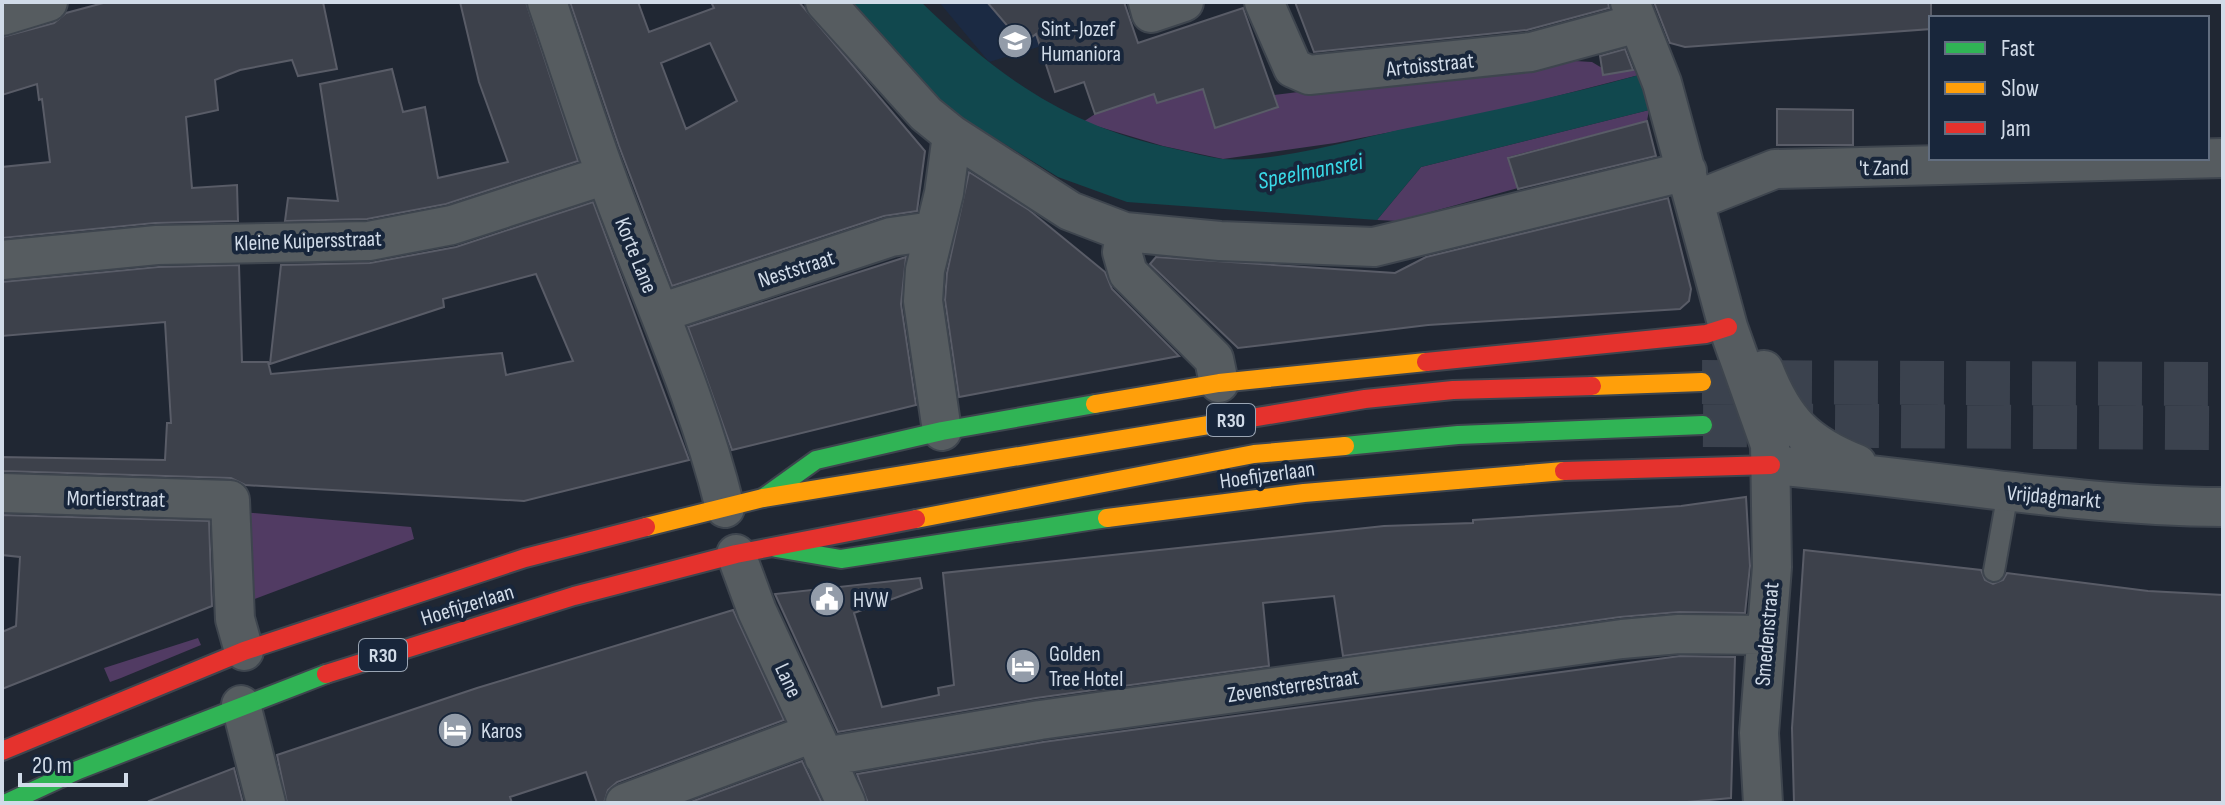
<svg xmlns="http://www.w3.org/2000/svg" width="2225" height="805" font-family="'Sofia Sans Condensed',sans-serif">
  <rect width="100%" height="100%" fill="#202733"/>
  <!-- built -->
  <path fill="#1b2a43" d="M939,2H1124L1130,19L989,62Z"/>
  <!-- green -->
  <path fill="#513b63" d="M1558,60L1592,62L1602,68L1604,75L1637,69L1639,75L1503,110L1335,143L1223,159L1163,146L1083,122L1095,114L1154,94L1158,103L1203,88L1216,128L1277,107L1274,95Z
    M1649,110L1647,121L1508,157L1518,188L1398,221L1377,220L1421,167Z
    M242,512L411,527L414,539L247,602Z
    M198,638L201,645L121,678L110,682L104,668Z"/>
  <!-- water -->
  <path fill="#11484e" d="M849,2H921C999,77 1066,126 1175,149C1190,152 1207,157 1222,159C1276,163 1355,139 1408,128C1486,112 1563,96 1639,75L1649,110L1421,167L1377,220L1127,202L1058,177L948,109Z"/>
  <!-- building -->
  <path fill="#3d414b" stroke="#595c67" stroke-width="2" fill-rule="evenodd" d="M107,2H323L337,69L298,76L292,60L240,70L215,80L218,110L186,117L192,188L237,185L238,221L155,223L2,238V167L50,162L42,99L39,100L37,84L2,95V37L54,23L66,13Z
    M460,2H526L578,161L446,204L367,219L285,221L288,198L338,201L320,84L392,69L403,112L425,107L438,178L508,162L479,82Z
    M570,2H638L649,32L714,8L711,2H799L925,151L917,211L884,216L672,286L619,146ZM710,43L737,101L686,129L661,63Z
    M987,2H1124L1138,43L1243,8L1278,107L1215,128L1203,89L1157,103L1154,94L1095,114L1084,82L1055,92L1036,34L1023,44Z
    M1295,2H1608L1609,8L1527,30L1314,52Z
    M1654,2H1931V29L1685,47L1670,43Z
    M1625,49L1633,70L1603,75L1600,56Z
    M1777,109L1853,110V145H1777Z
    M1647,121L1656,156L1518,189L1508,158Z
    M969,172L1029,210L1105,272L1112,289L1179,356L959,397L945,300L947,273Z
    M1668,198L1691,289L1689,301L1680,309L1428,325L1238,348L1150,264L1156,257L1395,273L1426,257Z
    M593,202L689,460L524,501L245,485L231,478L2,471V457L165,460L167,423H171L165,322L2,336V282L158,267L239,265L242,362H268L271,374L502,353L506,375L573,361L536,274L443,299L444,307L270,364L281,265L370,263L456,247Z
    M906,257L901,304L916,405L732,450L688,327Z
    M1746,497L1750,566L1745,613L1679,612L1620,617L1343,656L1334,596L1263,603L1269,666L1036,698L838,732L775,594L920,578L922,588L854,613L882,707L939,695L938,688L954,685L943,573L1384,526L1473,523V520L1681,506Z
    M2,515L209,521L212,606L2,689V632L16,626L20,557L2,555Z
    M1804,550L1981,570L1985,580L1993,584L2003,580L2007,573L2148,591L2223,595V803H1794L1792,728Z
    M733,610L784,720L617,782L608,790L604,803H597L586,772L510,797L512,803H287L277,755L477,688Z
    M1680,656L1735,657L1731,798L1676,803H868L857,774L1043,742Z
    M802,761L822,803H688Z
    M234,768L243,803H150L149,801Z"/>
  <g fill="none" stroke-linecap="round" stroke-linejoin="round">
    <!-- primary-tunnel -->
    <path stroke="#3b424e" stroke-width="44" stroke-dasharray="44 22" stroke-linecap="butt" d="M1702,382L2223,384
      M1703,425L2223,428"/>
    <!-- lane casing -->
    <g stroke="#3e454e" stroke-width="24">
      <path id="lane" d="M1994,571L2008,492"/>
    </g>
    <!-- street casing -->
    <g stroke="#3e454e" stroke-width="42">
      <path id="street" d="M547,2C567,60 585,118 606,175C646,286 697,393 725,508
        M825,2L926,114L952,135L1070,211L1125,232L1220,241L1374,247L1687,171
        M1148,2L1151,13L1184,2
        M1264,2L1293,68L1309,75L1531,52L1638,23
        M1630,2L1662,83L1728,327L1770,445L1772,567L1759,733L1763,803
        M2,16L48,2
        M1694,201L1775,169L2223,158
        M1125,232L1122,252L1128,273L1214,359L1219,383
        M2,260L157,245L369,241L452,225L606,175
        M660,313L891,237L933,231
        M1764,370C1784,421 1806,444 1857,464
        M942,431L923,301L925,270L944,193L952,135
        M1771,465C1922,477 2071,506 2223,507
        M2,493L230,500L235,619L244,651
        M736,554L757,611L846,803
        M241,705L266,803
        M824,757L1040,720L1622,639L1679,634L1764,635
        M625,803L813,733"/>
    </g>
    <!-- fast casing -->
    <g stroke="#3e454e" stroke-width="22">
      <path id="fast" d="M1345,446L1458,435L1703,425
        M763,498L816,460L942,431L1095,404
        M776,548L841,559L1107,518
        M7,803L78,770L326,674"/>
    </g>
    <!-- slow casing -->
    <g stroke="#3e454e" stroke-width="22">
      <path id="slow" d="M1592,386L1702,382
        M1095,404L1219,383L1426,362
        M1107,518L1304,493L1564,471
        M916,519L1254,454L1345,446
        M646,527L763,498L1239,420"/>
    </g>
    <!-- jam casing -->
    <g stroke="#3e454e" stroke-width="22">
      <path id="jam" d="M1426,362L1706,334L1728,327
        M1239,420L1365,399L1453,390L1592,386
        M1564,471L1771,465
        M326,674L574,596L736,554L916,519
        M2,751L244,651L525,558L646,527"/>
    </g>
    <!-- lane -->
    <use href="#lane" stroke="#565c60" stroke-width="20"/>
    <!-- street -->
    <use href="#street" stroke="#565c60" stroke-width="38"/>
    <!-- fast -->
    <use href="#fast" stroke="#30b455" stroke-width="18"/>
    <!-- slow -->
    <use href="#slow" stroke="#ff9f0a" stroke-width="18"/>
    <!-- jam -->
    <use href="#jam" stroke="#e5322d" stroke-width="18"/>
  </g>
  <!-- icons -->
  <defs>
    <g id="school-disc" transform="scale(1.8)"><circle r="9.5" fill="#939ca9" stroke="#18263b"/><path d="M0-5L7-2L0 1L-7-2ZM-4 1L0 2.5L4 1V4Q0 6-4 4Z" fill="#fff"/></g>
    <g id="civic-disc" transform="scale(1.8)"><circle r="9.5" fill="#939ca9" stroke="#18263b"/><path d="M-.6-6.5H3V-4.5H.6V-3L4-1V1h2V6H-6V1h2V-1L-.6-3ZM-1.2 2.5V6h2.4V2.5Z" fill="#fff"/></g>
    <g id="hotel-disc" transform="scale(1.8)"><circle r="9.5" fill="#939ca9" stroke="#18263b"/><path d="M-6-4.5h1.5V1H6V5H4.5V3h-9V5H-6ZM-4 0a1.8 1.8 0 1 1 3.6 0ZM.5 0V-2.5h3Q6-2.5 6 0Z" fill="#fff"/></g>
  </defs>
  <g fill-rule="evenodd">
    <use href="#school-disc" x="1015" y="41"/>
    <use href="#civic-disc" x="827" y="599"/>
    <use href="#hotel-disc" x="1023" y="666"/>
    <use href="#hotel-disc" x="455" y="730"/>
  </g>
  <g text-anchor="middle" stroke-width="8" stroke-linejoin="round" paint-order="stroke">
    <!-- shield labels -->
    <g fill="#18263b" stroke="#9aa5b4" stroke-width="2">
      <rect x="1207" y="404" width="48" height="32" rx="6"/>
      <rect x="359" y="639" width="48" height="32" rx="6"/>
    </g>
    <g font-size="20" font-weight="bold" fill="#d1dbe8">
      <text x="1231" y="427">R30</text>
      <text x="383" y="662">R30</text>
    </g>
    <!-- poi labels -->
    <g font-size="22" fill="#d1dbe8" stroke="#18263b" text-anchor="start">
      <text x="1041" y="36">Sint-Jozef<tspan x="1041" dy="25">Humaniora</tspan></text>
      <text x="853" y="607">HVW</text>
      <text x="1049" y="661">Golden<tspan x="1049" dy="25">Tree Hotel</tspan></text>
      <text x="481" y="738">Karos</text>
    </g>
    <!-- street labels -->
    <g font-size="22" fill="#d1dbe8" stroke="#18263b">
      <text transform="translate(1430 64) rotate(-6)" y="8">Artoisstraat</text>
      <text transform="translate(1884 167) rotate(-1)" y="8">'t Zand</text>
      <text transform="translate(308 240) rotate(-2)" y="8">Kleine Kuipersstraat</text>
      <text transform="translate(637 255) rotate(68)" y="8">Korte Lane</text>
      <text transform="translate(796 268) rotate(-18)" y="8">Neststraat</text>
      <text transform="translate(1267 474) rotate(-8)" y="8">Hoefijzerlaan</text>
      <text transform="translate(2054 496) rotate(5)" y="8">Vrijdagmarkt</text>
      <text transform="translate(116 498) rotate(1)" y="8">Mortierstraat</text>
      <text transform="translate(467 604) rotate(-17)" y="8">Hoefijzerlaan</text>
      <text transform="translate(1766 634) rotate(-85)" y="8">Smedenstraat</text>
      <text transform="translate(789 680) rotate(65)" y="8">Lane</text>
      <text transform="translate(1293 685) rotate(-8)" y="8">Zevensterrestraat</text>
    </g>
    <!-- water labels -->
    <g font-size="24" font-style="italic" fill="#39d9e7" stroke="#18263b">
      <text transform="translate(1310 171) rotate(-11)" y="8">Speelmansrei</text>
    </g>
  </g>
  <!-- border -->
  <rect width="2225" height="805" fill="none" stroke="#d1dbe8" stroke-width="8"/>
  <!-- legend -->
  <rect x="1929" y="16" width="280" height="144" fill="#18263b" stroke="#626e80" stroke-width="2"/>
  <rect x="1945" y="42" width="40" height="12" fill="#30b455" stroke="#626e80" stroke-width="2"/>
  <text x="2001" y="56" font-size="24" fill="#d1dbe8">Fast</text>
  <rect x="1945" y="82" width="40" height="12" fill="#ff9f0a" stroke="#626e80" stroke-width="2"/>
  <text x="2001" y="96" font-size="24" fill="#d1dbe8">Slow</text>
  <rect x="1945" y="122" width="40" height="12" fill="#e5322d" stroke="#626e80" stroke-width="2"/>
  <text x="2001" y="136" font-size="24" fill="#d1dbe8">Jam</text>
  <!-- scale -->
  <path d="M20 773v12h106v-12" fill="none" stroke="#d1dbe8" stroke-width="4"/>
  <text x="32" y="773" font-size="24" fill="#d1dbe8" stroke="#18263b" stroke-width="6" paint-order="stroke">20 m</text>
</svg>
